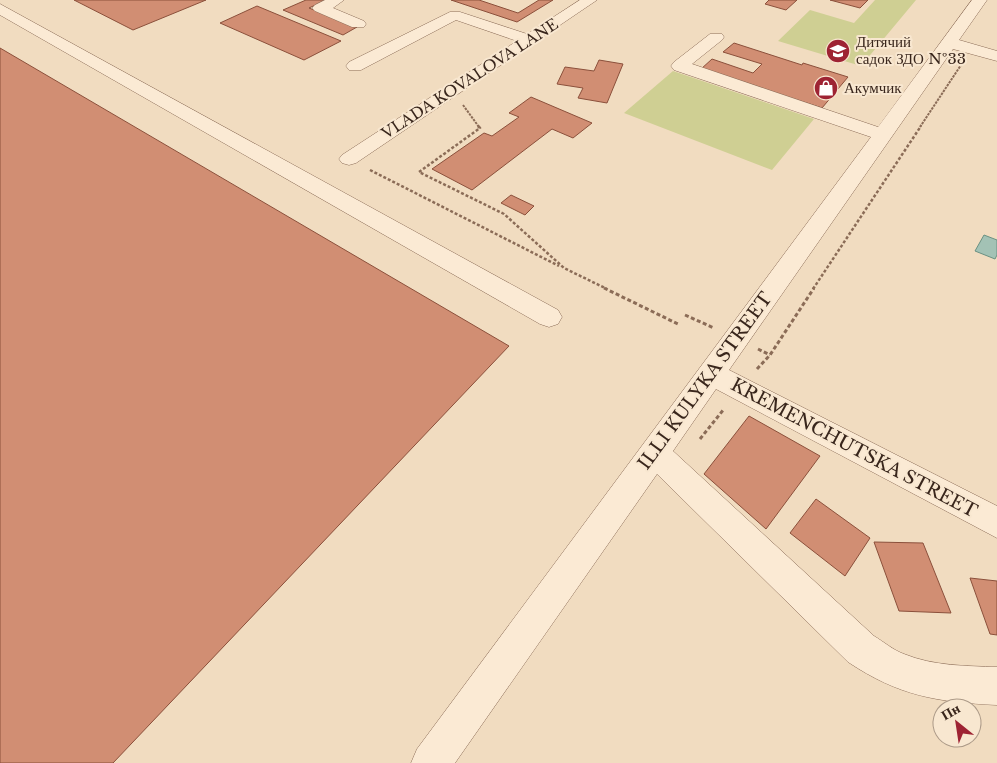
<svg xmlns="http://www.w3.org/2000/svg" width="997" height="763" font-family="'Libre Baskerville',serif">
  <rect width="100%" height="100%" fill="#f1dcc0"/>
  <!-- green -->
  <path fill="#cfcf93" d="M875,0H916L861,66L778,41L810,10L854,23Z
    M673,71L814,119L772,170L624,113Z"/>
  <!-- water -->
  <path fill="#a3c2b5" stroke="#6a9182" d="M984,235L997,240V255L995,259L975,251Z"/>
  <!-- building -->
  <path fill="#d18e73" stroke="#8b503b" d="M74,0H206L133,30Z
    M306,0H326L309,8L357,27L343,35L283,10Z
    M451,0H479L518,13L539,0H553L517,22Z
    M769,0H797L786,10L765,4Z
    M830,0H868L860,8Z
    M257,6L341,41L304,60L220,23Z
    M734,43L802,65L803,63L848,77L822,108L701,69L712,59L753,73L762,64L723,52Z
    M0,48L509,346L113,763H0Z
    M599,60L623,64L607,103L578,98L583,88L557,84L565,67L594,71Z
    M531,97L592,123L573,138L552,129L472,190L432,169L484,133L492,136L519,117L509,113Z
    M511,195L534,206L525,215L501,203Z
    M749,416L820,456L766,529L704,474Z
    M816,499L870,538L845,576L790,533Z
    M874,542L923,543L951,613L899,611Z
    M970,578L997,581V635L990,634Z"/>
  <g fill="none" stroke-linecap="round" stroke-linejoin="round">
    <!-- minor casing -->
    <g stroke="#8b6c57" stroke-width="1">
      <path id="minor" d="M325,0H344L333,8L364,21L366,24L364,27H352L315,11L312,8L315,5Z
        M580,0H597L356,163L349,165L342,163L339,159L342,155L517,41L456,20L361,70H349L346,66L349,62L450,12H460L527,34Z
        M972,0H987L959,40L997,51V61L953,49L729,370L997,506V538L716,389L673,451L874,636C884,642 893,650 904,654C933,666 967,666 997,667V705C937,702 899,696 848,662L657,474L455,763H411L417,749L871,137L674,70L671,66L674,62L710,34H722L724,37L722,40L692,64L878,127Z
        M0,4L558,310L562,317L558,324L549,327L540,324L0,15Z"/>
    </g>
    <!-- path-far2 -->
    <path stroke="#8b6c57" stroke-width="2" stroke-dasharray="2.5 1" stroke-linecap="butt" d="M463,105L479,127
      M920,127L961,65"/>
    <!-- path-far1 -->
    <path stroke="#8b6c57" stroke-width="2.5" stroke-dasharray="3 2" stroke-linecap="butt" d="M478,126L480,128L419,172L504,214L564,268L607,289
      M370,170L559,266
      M813,289L921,126"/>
    <!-- path -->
    <path stroke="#8b6c57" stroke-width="3" stroke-dasharray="4 2.5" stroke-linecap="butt" d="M604,288L678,324
      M685,315L714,328
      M758,349L770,355
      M757,369L770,355L814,288
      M700,439L724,409"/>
    <!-- minor -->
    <use href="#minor" fill="#fbead4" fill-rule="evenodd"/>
  </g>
  <!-- icons -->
  <defs>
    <g id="school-disc" transform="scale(1.25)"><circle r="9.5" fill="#9e2333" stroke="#f8e7d0"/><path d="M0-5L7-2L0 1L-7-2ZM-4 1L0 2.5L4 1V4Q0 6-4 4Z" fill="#fff"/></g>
    <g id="shop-disc" transform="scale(1.25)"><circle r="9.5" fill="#9e2333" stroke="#f8e7d0"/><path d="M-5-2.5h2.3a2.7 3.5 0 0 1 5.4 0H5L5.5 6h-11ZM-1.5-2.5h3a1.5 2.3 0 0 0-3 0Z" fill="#fff"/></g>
  </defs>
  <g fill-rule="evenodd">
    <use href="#school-disc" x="838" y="51"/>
    <use href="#shop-disc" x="826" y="88"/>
  </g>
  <g text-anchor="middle" stroke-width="4" stroke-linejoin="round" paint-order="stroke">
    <!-- far-poi labels -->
    <g font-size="15" fill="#39261c" stroke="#f8e7d0" text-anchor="start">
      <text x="856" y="47">Дитячий<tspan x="856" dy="17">садок ЗДО №33</tspan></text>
      <text x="844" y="93">Акумчик</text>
    </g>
    <!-- far-street labels -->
    <g font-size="15" fill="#39261c" stroke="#f8e7d0">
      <text transform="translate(470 79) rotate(-33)" y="5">VLADA KOVALOVA LANE</text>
    </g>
    <!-- street labels -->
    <g font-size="18" fill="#39261c" stroke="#f8e7d0">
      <text transform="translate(705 381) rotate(-54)" y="6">ILLI KULYKA STREET</text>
      <text transform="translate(854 448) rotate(28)" y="6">KREMENCHUTSKA STREET</text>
    </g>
  </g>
  <!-- north arrow -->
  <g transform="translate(957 723) rotate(330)"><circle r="24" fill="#f8e7d0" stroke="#ac9a88"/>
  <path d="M0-4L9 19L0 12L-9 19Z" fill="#9e2333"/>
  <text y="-8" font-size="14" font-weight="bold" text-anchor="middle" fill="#39261c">Пн</text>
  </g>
</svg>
